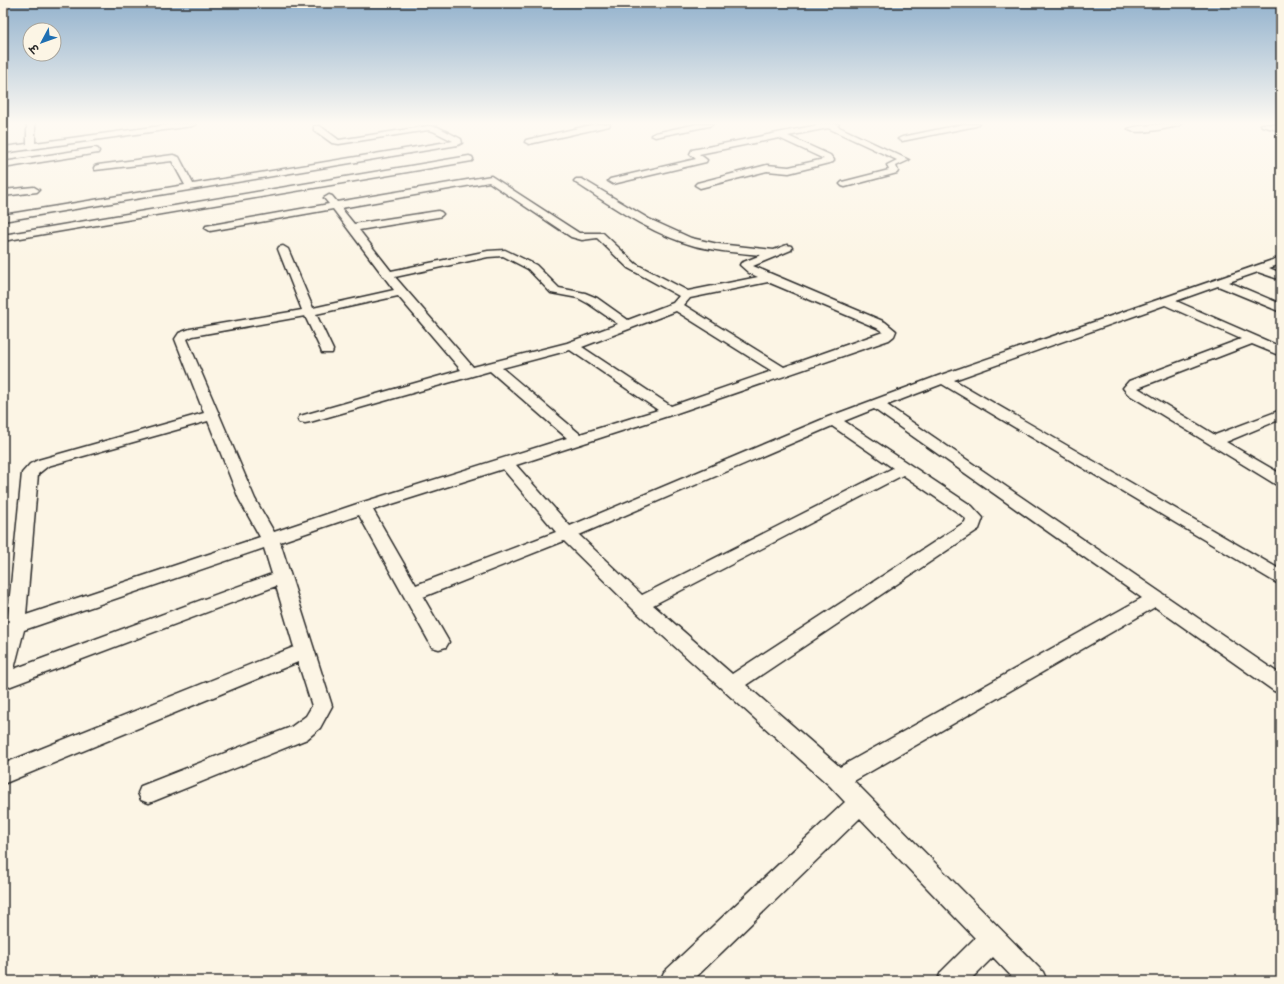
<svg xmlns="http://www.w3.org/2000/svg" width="1284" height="984" font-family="'Playpen Sans','Playpen Sans Deva',sans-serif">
  <rect width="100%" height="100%" fill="#fcf5e5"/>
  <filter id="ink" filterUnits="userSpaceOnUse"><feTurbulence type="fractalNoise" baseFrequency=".025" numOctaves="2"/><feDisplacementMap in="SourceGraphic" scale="8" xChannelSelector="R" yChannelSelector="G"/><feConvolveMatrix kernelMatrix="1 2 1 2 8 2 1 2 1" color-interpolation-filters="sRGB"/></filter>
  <g filter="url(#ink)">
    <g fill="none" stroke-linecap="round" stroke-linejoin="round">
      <!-- minor casing -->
      <g stroke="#2b2b2b" stroke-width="3">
        <path id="minor" d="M27,124H35V143L175,124H196L192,126L3,153V147L27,144Z
          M596,124H610L609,126L529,144L525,142L526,140Z
          M697,124H713L709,126L655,137L651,135L655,133Z
          M823,124H839L837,126L909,160L896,166L898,171L897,173L845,187L842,186L840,184L842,182L889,170L887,165L897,160L828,128L788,136L830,155L834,160L833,162L789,173L767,171L700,188L695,185L697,183L767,165L789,167L824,159L779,138L699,154L707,160L706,162L613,184L608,181L610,179L696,159L690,154L692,150Z
          M964,124H980L976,126L902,141L898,139L902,137Z
          M1163,124H1182L1178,126C1167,128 1136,136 1128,129C1132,126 1156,125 1163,124Z
          M314,126H320L339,140L428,126L438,127L461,139L462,143L458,145L3,221V215L185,185L172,161L95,170L94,168L95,166L98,165L173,155L179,157L193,184L453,141L433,131L428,130L339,144L332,143L314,130Z
          M95,148L98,149L99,151L98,153L3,168V162Z
          M469,156L472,157L473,159L472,161L3,241V235Z
          M491,176L579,233H603L636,264L688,291L758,277L749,273L740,265L741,263L761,255C739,253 716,251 695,246C651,234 613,207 576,183L574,181L576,179H582L649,219L691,238L718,244L774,250L787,245L791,246L792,248L791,250L753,266L885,322L896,331L894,336L889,340L674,414L516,465L570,526L828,417L938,376L1281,257V264L1269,268L1281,273V280L1258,272L1229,282L1281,304V312L1218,286L1176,301L1281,347V356L1252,344L1138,388L1215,435L1281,410V419L1226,442L1281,474V486L1275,484L1128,394L1123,388L1129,381L1241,339L1165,305L954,380L1281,570V584L1275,582L942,384L887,405L1281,675V693L1274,691L1155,607L854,781L1043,972L1047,981H1016L993,957L969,981H937L941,972L975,938L860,818L692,981H660L664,972L845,802L830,786L633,609L564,541L423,597L449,642L446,647L439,649L432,647L359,515L280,542L332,706L320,728L307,739L149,803L141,800L138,793L141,786L291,727L306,716L312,706L298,662L3,784V764L294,647L276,586L3,689V638L7,626L22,473L30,464L38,460L204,413L175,339L179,333L190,329L302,310L278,249L279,247L283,246L288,249L313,308L394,290L333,209L210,231L205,228L206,226L329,204L324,198L329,195L332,196L337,202ZM489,182L571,237L582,240L597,238L628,268L679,296L673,303L628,320L597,298L585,293L559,288L536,265L505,250L488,251L391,271L359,230L438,217L441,216L443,214L441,212L438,211L354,224L341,208ZM503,256L528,269L551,293L578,298L589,304L618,324L567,343L473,367L395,277L488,257ZM768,282L877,328L883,332L784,367L684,305L690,298ZM398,296L461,370L300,416L298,419L300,422L305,423L310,422L490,371L567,438L357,504L274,532L255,499L187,339L193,336L305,316L321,350L322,353H332L333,350L316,314ZM676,311L772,371L671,406L582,347ZM570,350L658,410L580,434L502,368ZM874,409L1142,598L840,767L746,685L979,529L983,518L972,506L844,421ZM208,421L239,499L260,537L26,615L38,474L48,466ZM832,426L893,468L642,595L579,535ZM503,469L556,532L416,585L373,510ZM903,475L960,514L966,519L965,522L732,674L653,605ZM264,548L272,574L14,669L24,630Z
          M34,187L39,190L37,192L3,196V190Z"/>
      </g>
      <!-- primary casing -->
      <g stroke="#2b2b2b" stroke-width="3">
        <path id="primary" d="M1261,124L1281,125V131L1262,126Z"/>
      </g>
      <!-- minor -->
      <use href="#minor" fill="#fcf5e5" fill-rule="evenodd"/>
      <!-- primary -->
      <use href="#primary" fill="#fcf5e5" fill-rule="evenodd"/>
    </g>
  </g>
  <!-- sky -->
  <linearGradient id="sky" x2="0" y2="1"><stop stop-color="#93b2cd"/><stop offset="0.47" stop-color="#fefaf3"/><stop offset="1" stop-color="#fefaf3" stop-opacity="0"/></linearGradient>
  <rect width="1284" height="262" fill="url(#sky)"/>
  <!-- margin -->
  <rect width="1284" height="984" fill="none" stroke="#fcf5e5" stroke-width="16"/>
  <rect x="8" y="8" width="1268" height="968" fill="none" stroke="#2b2b2b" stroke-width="1.5" filter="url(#ink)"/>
  <!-- north arrow -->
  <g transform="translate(42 42) rotate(229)"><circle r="19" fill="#fcf5e5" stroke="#a8a49b"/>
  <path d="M0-3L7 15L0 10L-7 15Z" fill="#1f6fb2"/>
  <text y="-6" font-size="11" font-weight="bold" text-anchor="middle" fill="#2b2b2b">उ</text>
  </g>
</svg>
